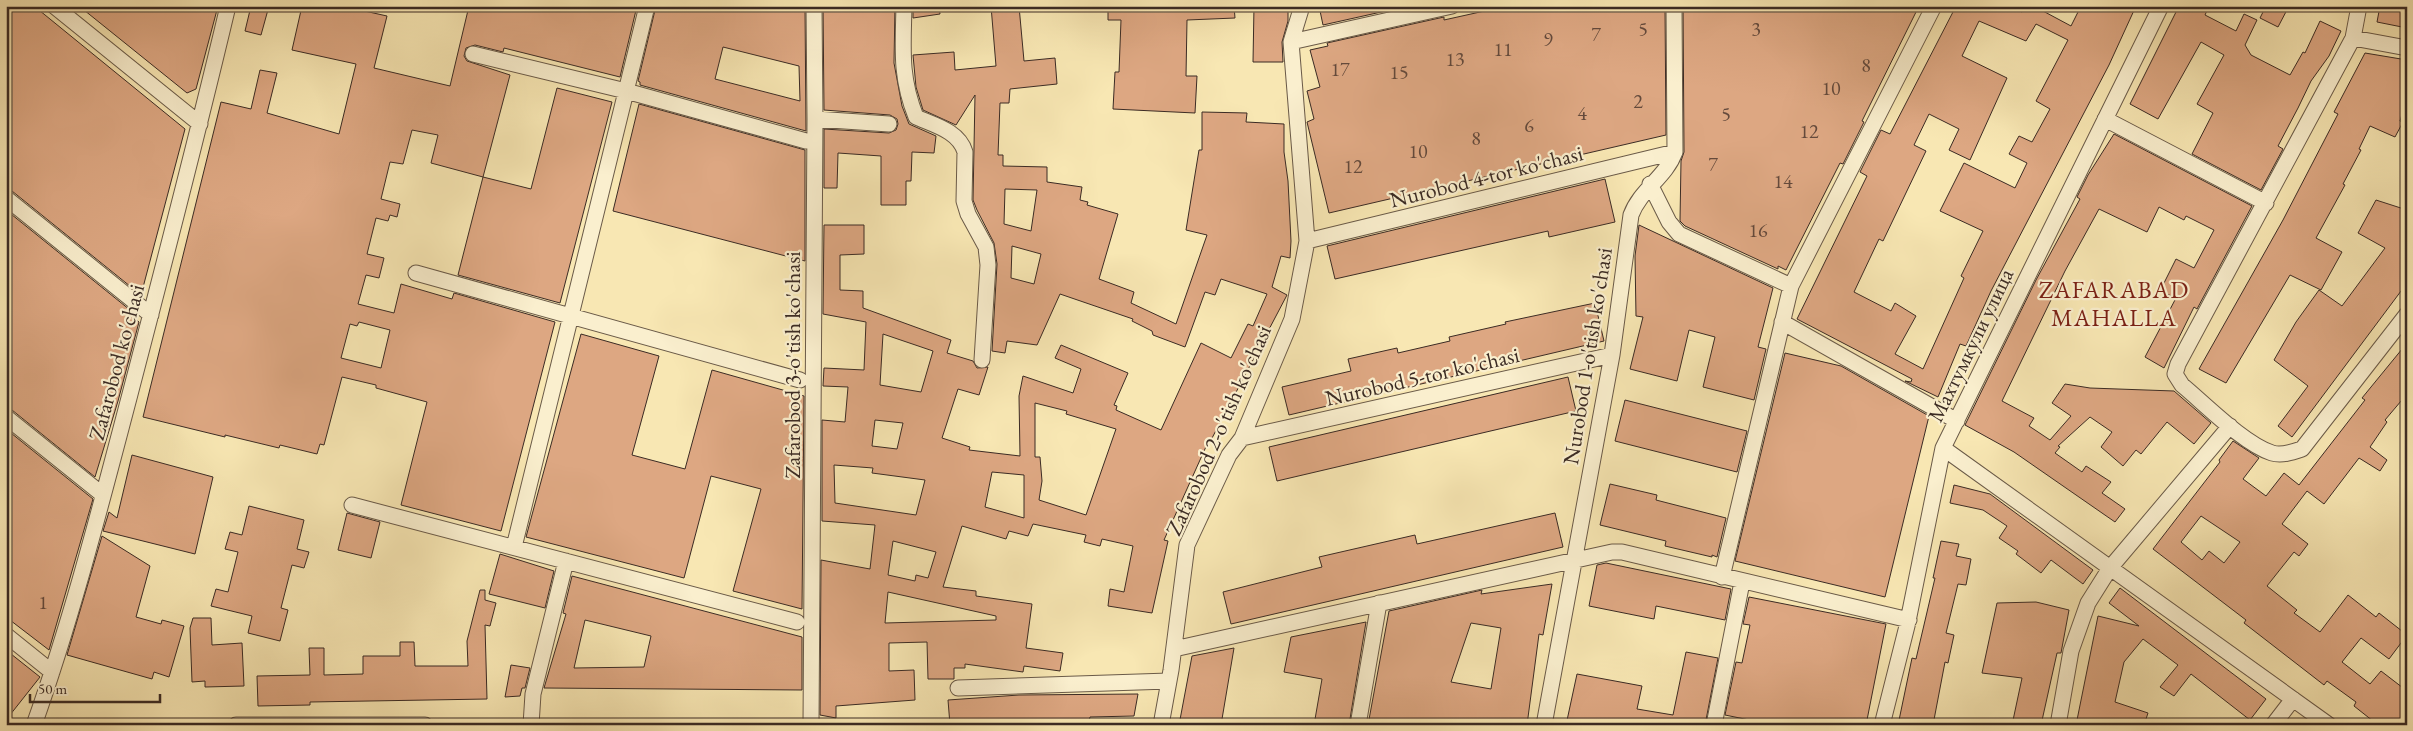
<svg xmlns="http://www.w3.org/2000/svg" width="2413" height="731" font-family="'EB Garamond',serif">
  <rect width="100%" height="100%" fill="#f8e7b3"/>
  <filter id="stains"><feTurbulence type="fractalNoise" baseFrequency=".004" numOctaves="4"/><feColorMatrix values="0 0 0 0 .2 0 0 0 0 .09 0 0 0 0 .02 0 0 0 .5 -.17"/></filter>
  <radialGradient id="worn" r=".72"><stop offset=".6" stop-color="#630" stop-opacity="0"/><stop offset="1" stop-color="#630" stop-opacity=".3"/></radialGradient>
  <!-- building -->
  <path fill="#dda782" stroke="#3b2b24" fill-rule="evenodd" d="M6,6H34L185,129L141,295L12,191L6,189Z
    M79,6H218L196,89L187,93Z
    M251,6H269L261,35L245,31Z
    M302,6H342L387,16L374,68L450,86L469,6H637L620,77L504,48L503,52L475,45L466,48L464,56L467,61L510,75L483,177L431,163L438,135L412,130L403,164L390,162L381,199L400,204L397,217L390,215L388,221L376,218L367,254L384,258L379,278L366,275L358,304L394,313L401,284L452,299L454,293L555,322L501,531L401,505L427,402L376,388V385L342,377L324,445L320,444L317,454L280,445L279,448L225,435V437L143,417L221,102L251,109L260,70L277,73L267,113L339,134L356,64L292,50ZM359,322L390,330L381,368L341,358L350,324L357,326Z
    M656,6H805L806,131L640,85V82L638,81ZM723,47L799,66L800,101L715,79Z
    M823,6H895L894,63L902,106L909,124L936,136L934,153L912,152L911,181H906V205H881V156L838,153L837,188H824V129L889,133L896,130L898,124L897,119L890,115L824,110Z
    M913,6H939L940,14L913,18Z
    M991,6H1019L1024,61L1055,58L1057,84L1010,89L1009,103H1000L998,155H1003V166L1047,167V182L1082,187L1080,200L1088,202L1087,205L1118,214L1099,279L1134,292L1131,303L1176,324L1207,235L1186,230L1199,150H1202V112L1247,113L1246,122L1284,124V152L1288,181L1291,241L1290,258L1281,256L1272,287L1287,295L1211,440H1209L1164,540L1168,541L1152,613L1108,606L1110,589L1124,592L1133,546L1102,539L1100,546L1084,542L1086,535L1033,524L1028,536L1009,531L1006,539L962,526L943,587L976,591V596L1032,604L1026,648L1063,653L1060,671L1024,666L1023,672L965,664V668H954V679H928L927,642L889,643V671L914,670L915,700L836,706V718L820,715L821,560L870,569L875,525L822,521V420L845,422L848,387L823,386L824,368L864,370L866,322L823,314L824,225H864V254L840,255V290L863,291V308L951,340L947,353L973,361L977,368L988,367L979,395L958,389L942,438L970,447L969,450L1020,456L1019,396L1023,376L1073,393L1081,369L1055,358L1061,345L1128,373L1114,405L1117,406L1116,410L1161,430L1201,343L1231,358L1248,324L1253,326L1267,294L1221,279L1215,295L1205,292L1185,347L1153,335L1152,331L1132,321L1133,319L1060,294L1037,345L1007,341L1005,353L992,351L997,264L994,243L977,210L973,200L975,95L956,125L923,110L916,87L913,55L954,52L955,70L996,66ZM1005,189L1037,190L1031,231L1004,224ZM1012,246L1041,254L1034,284L1011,278ZM883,334L933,351L921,392L880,385ZM1035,403L1067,411L1066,414L1116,429L1086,515L1039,500L1042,481L1040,457H1035ZM875,420L903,423L897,449L872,446ZM834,465L873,468L872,473L925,480L916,515L835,503ZM992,472L1024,475V518L985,507ZM893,541L936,552L928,578L916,575L915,581L888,575ZM888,592L996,616V620L885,623Z
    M1108,6H1234L1235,18L1187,20L1186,76H1197L1195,113L1113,109L1115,72H1119L1121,20H1108Z
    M1254,6H1288V21L1282,42L1283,62H1253Z
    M1319,6H1408L1323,25Z
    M1507,6H1665L1666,135L1329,213L1307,122L1314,119L1307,91L1320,87L1310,50L1328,46L1327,43L1444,17V20Z
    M1683,6H1919L1862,121L1864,122L1843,164L1840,163L1786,270L1778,266V269L1685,226L1680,221L1681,161L1684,152Z
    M1947,6H2009L2022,12L2024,6H2045L2043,11L2071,26L2081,6H2136L2109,65L1991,291L1966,346L1960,344L1938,397L1905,381L1911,382L1912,379L1797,319L1867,176L1860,172L1881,130L1890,134L1954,10ZM1979,21L2026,41L2036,24L2068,40L2036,101L2050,109L2032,142L2019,136L2009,154L2027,163L2015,188L1964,163L1940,211L1983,231L1961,276L1964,278L1923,369L1895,354L1916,316L1895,303L1891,311L1854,292L1879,239L1883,241L1926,151L1914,145L1929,114L1959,129L1949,150L1970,160L2007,78L1962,56Z
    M2179,6H2209L2205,15L2236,31L2244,14L2257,20L2245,45L2251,55L2290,75L2303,52L2305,53L2320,21L2341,31L2329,56L2311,81L2298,108L2278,146L2283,149L2261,190L2192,154L2213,113L2197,104L2224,55L2201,42L2158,119L2130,104Z
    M2266,6H2289L2278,27L2260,18Z
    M2380,6H2407V28L2377,22Z
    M2365,53L2407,60V97L2400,121L2403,122L2395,137L2370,126L2359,149L2361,150L2343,184L2345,185L2316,238L2342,252L2321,290L2290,275L2226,383L2199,369L2283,220L2338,114L2334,112Z
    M557,88L612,102L560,303L458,275L483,177L531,189Z
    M639,104L805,150V261L613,211Z
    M2114,134L2252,206L2197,309L2194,307L2164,368L2145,357L2176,298L2160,291L2176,259L2194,268L2214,230L2186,216L2184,220L2159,207L2147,232L2099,209L2065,271L2002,401L2034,418L2029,426L2050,440L2071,416L2052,403L2065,384L2090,388L2174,391L2211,423L2194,444L2167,422L2141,454L2136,450L2123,466L2101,447L2112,432L2090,417L2058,446L2060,447L2055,453L2082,472L2086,466L2111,482L2102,493L2125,509L2115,522L2014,452L1965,425L2036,280L2080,199L2077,197L2088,175Z
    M1605,179L1615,222L1549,237L1548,231L1335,279L1327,246Z
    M2376,200L2407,210V283L2292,437L2278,426L2308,386L2274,360L2296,322L2319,290L2342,306L2385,248L2358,233Z
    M6,210L135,314L134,318L139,322L118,401L95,477L12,410L6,408Z
    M1639,225L1773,288L1758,347L1766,349L1754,400L1703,387L1715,337L1689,330L1677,381L1630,369L1643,317L1636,316L1635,256Z
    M1595,303L1604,341L1289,415L1282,387L1351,371L1348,359L1397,348L1398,353L1450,341L1449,337L1506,324L1505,322Z
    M581,334L659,356L632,455L685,469L712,370L804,396L802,609L733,591L761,489L711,476L684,578L526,537Z
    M2407,343V394L2385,420L2387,422L2370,447L2387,460L2380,471L2359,458L2324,504L2307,491L2282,524L2308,544L2299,556L2294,552L2267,586L2297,610L2294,613L2320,632L2348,595L2376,617L2379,613L2407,635L2389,659L2361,638L2342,662L2370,684L2381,671L2407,691V725H2378L2354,706L2356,702L2327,681L2324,685L2244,623L2246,620L2153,549L2220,462L2219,460L2233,441L2259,458L2243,479L2266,496L2284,473L2299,485L2365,400L2362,398ZM2201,516L2240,542L2224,563L2209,551L2202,560L2181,542Z
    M1785,353L1841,366L1929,416L1885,597L1735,561Z
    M1568,377L1576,411L1277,481L1269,447Z
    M1625,400L1747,431L1737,472L1615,441Z
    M6,429L93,499L49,650L6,617Z
    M132,455L213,477L195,554L103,531L109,512L117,518Z
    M1610,484L1657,495L1656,500L1726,518L1717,557L1712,555V557L1665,546L1666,541L1600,525Z
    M1954,485L1990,494L2093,570L2083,584L2051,560L2041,573L2016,554L2018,551L1999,538L2007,526L1983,510L1950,503Z
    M249,506L304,520L297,549L309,552L304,568L292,565L281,608L288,610L280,641L248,633L252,616L211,606L216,589L228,592L238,552L225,549L230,532L242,535Z
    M347,513L380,522L371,558L338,550Z
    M1555,513L1563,547L1231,624L1223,592L1322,567L1319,557L1415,535L1417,544Z
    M102,536L150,566L136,617L161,624L162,620L184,626L169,677L154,672L152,679L67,655Z
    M1941,541L1959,544L1956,556L1971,559L1966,585L1958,584L1946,633L1954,635L1948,663L1945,662L1933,725H1898L1912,658L1916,659L1935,578H1933Z
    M500,554L554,571L545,608L489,594Z
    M1606,563L1731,589L1725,620L1656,606L1654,619L1589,606L1597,565Z
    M572,576L802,637V690L544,688L566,614L563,613ZM585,620L651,636L644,667L574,668Z
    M1552,584L1543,635L1539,634L1527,725H1368L1389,611L1482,590L1481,594ZM1471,623L1501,628L1491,689L1451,682Z
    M2120,588L2266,699L2250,720L2191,674L2174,696L2160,687L2178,665L2143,639L2124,662L2115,702L2148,713L2144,725H2076L2098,616L2139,626L2109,603Z
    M480,590H485V600L496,603L490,626L485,625L487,699L310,702V705L258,706L257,676L310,675L309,648H324V675L363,674V656H400V642H414L415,666H468L467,641Z
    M1749,597L1886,624L1866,725H1774L1725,715L1736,662L1742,663L1750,625L1743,624Z
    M2036,602L2069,610L2061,653H2057L2041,725H2012L2022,678L1982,673L1997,603Z
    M193,618H211L212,645L242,643L244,686L205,687V681L192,682L190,628Z
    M1366,622L1349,725H1314L1322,679L1284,672L1291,637Z
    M1234,648L1221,725H1179L1192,656Z
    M6,650L40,677L6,720Z
    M1686,652L1718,658L1705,725H1566L1577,674L1642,686L1637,709L1673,715Z
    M511,665L530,668L525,688H522L520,696L505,697Z
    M1138,694L1134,716L1090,717L1088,725H1019V722L950,725L948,700L1019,695Z"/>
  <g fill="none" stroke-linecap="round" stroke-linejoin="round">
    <!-- street casing -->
    <g stroke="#6a5a48" stroke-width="17">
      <path id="street" d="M54,6L200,124
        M904,6C903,49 900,77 916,117C934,125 959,131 965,152L964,201L968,214L986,247L988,265L982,360
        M2359,6L2353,38L2178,364L2175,374L2182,385C2205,404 2244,444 2272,453C2282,456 2293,452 2302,449L2407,314
        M2353,38L2407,48
        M1291,42L1452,6
        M473,54L626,91L806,141
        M815,119L889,124
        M2105,119L2266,203
        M1650,184L1669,222L1679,234L1791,286
        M6,198L151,315
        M1307,241L1675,152
        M416,273L800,380
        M1782,322L1957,421
        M6,417L103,495
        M1242,438L1612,355
        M1943,448L2329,725
        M352,505L797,622
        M514,547L647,6
        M1722,577L1791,286L1934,6
        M6,635L52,672
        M1174,649L1612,552H1622L1909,620
        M958,688L1169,681
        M34,725C72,618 100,508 129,398C163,268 197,137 228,6
        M236,725H425
        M531,725L533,694L566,561
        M811,725L815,119L814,6
        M1161,725L1171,670L1187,545L1229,455L1242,438L1292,319L1307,241L1291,42L1302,6
        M1358,725L1379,603
        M1544,725L1612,355L1631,215C1640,190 1666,177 1675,152L1674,6
        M1714,725L1742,582
        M1882,725L1907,626L1943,448L2161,6
        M2058,725L2071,651L2088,603L2110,568L2230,426
        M2273,725L2293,699"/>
    </g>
    <!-- street -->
    <use href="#street" stroke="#faefce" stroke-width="15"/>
  </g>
  <g text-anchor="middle" stroke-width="4.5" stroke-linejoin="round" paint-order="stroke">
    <!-- number labels -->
    <g font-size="20" fill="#644a3c">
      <text x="1643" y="36">5</text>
      <text x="1756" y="36">3</text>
      <text x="1596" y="41">7</text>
      <text x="1548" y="46">9</text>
      <text x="1503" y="56">11</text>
      <text x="1455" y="66">13</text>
      <text x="1866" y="72">8</text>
      <text x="1340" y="76">17</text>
      <text x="1399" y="79">15</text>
      <text x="1831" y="95">10</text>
      <text x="1638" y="108">2</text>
      <text x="1582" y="120">4</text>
      <text x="1726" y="121">5</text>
      <text x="1529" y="132">6</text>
      <text x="1809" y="138">12</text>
      <text x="1476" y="145">8</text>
      <text x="1418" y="158">10</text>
      <text x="1713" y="171">7</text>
      <text x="1353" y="173">12</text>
      <text x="1783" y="188">14</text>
      <text x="1758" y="237">16</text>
      <text x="43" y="609">1</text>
    </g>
    <!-- street labels -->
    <g font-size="22" fill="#3b2b24" stroke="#faefce">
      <text transform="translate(1486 176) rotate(-14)" y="8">Nurobod 4-tor ko'chasi</text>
      <text transform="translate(1970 345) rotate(-64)" y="8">Махтумкули улица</text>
      <text transform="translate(1587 356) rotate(-81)" y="8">Nurobod 1-o'tish ko'chasi</text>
      <text transform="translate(116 362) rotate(-75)" y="8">Zafarobod ko'chasi</text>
      <text transform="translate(792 365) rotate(-90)" y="8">Zafarobod 3-o'tish ko'chasi</text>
      <text transform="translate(1422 376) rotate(-13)" y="8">Nurobod 5-tor ko'chasi</text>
      <text transform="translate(1218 430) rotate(-66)" y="8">Zafarobod 2-o'tish ko'chasi</text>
    </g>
    <!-- neighbourhood labels -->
    <g font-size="24" letter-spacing="1" fill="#7a1f14" stroke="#faefce">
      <text x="2114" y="298">ZAFARABAD<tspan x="2114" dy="28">MAHALLA</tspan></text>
    </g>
  </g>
  <!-- margin -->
  <rect width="2413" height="731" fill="none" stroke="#f8e7b3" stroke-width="25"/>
  <rect x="8" y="8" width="2398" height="716" fill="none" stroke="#3b2b24" stroke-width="2.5"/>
  <rect x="12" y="12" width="2388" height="706" fill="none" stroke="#3b2b24"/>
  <!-- scale -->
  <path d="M30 694v8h130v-8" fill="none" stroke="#3b2b24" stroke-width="2.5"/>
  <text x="38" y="694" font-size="15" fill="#3b2b24" stroke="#faefce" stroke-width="4" paint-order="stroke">50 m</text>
  <rect width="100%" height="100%" filter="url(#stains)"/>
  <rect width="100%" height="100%" fill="url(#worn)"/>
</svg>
